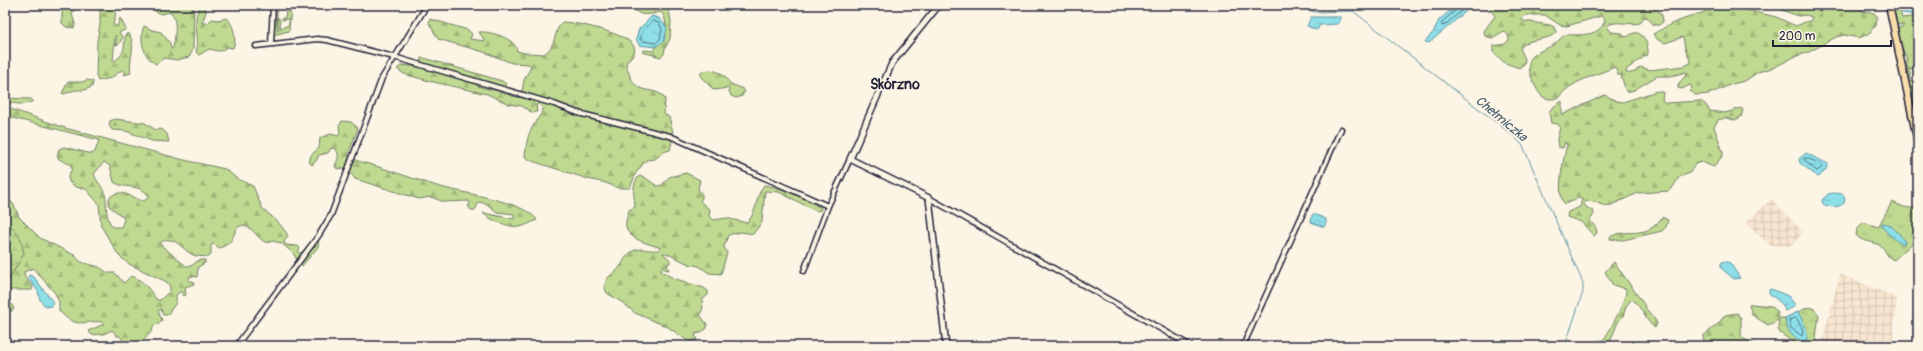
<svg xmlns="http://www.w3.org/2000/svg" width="1923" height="351" font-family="Pangolin,sans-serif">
  <defs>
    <pattern id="industrial-grid" width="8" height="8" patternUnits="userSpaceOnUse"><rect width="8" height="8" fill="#f8e5d0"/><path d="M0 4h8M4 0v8" fill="none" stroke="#d4c4b4"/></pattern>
    <pattern id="grass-tufts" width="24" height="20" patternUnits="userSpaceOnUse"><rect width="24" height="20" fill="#bfd990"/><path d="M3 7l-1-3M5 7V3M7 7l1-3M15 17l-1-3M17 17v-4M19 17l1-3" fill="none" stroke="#a4ba7d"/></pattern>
    <pattern id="forest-firs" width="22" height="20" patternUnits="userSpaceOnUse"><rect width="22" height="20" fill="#bfd990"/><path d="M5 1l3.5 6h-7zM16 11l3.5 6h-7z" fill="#a4ba7d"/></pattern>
    <pattern id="wetland-marsh" width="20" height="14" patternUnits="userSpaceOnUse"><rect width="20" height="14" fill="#bfd990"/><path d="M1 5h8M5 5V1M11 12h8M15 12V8" fill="none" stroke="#a4ba7d"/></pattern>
    <pattern id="water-ripples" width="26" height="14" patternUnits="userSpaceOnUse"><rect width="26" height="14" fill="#8edfe8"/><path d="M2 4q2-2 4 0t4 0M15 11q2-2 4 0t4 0" fill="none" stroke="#7abfc8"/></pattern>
  </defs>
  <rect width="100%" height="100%" fill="#fcf5e5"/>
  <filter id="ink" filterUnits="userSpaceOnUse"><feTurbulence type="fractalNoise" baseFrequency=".025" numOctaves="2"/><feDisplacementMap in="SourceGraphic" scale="8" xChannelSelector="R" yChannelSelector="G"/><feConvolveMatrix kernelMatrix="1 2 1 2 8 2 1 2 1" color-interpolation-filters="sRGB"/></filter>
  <g filter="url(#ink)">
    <!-- industrial -->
    <path fill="url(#industrial-grid)" d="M1771,199L1803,232L1792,246H1771L1746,223Z
      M1840,274L1897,298L1892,346H1821Z"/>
    <!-- grass -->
    <path fill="url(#grass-tufts)" stroke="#707e66" d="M288,5H291L289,31L273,35L275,10L277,11V28L278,30L280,27L278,26L277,18H279L281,28L289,25V19L282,20V18H285L286,11H289Z
      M1892,5H1898L1902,18L1918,16V70L1909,68L1911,78H1907V58L1901,46L1897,28L1903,27V25H1897Z
      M1908,80H1912L1916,102L1918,103V131Z
      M1892,202L1904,207L1918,209V238L1894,260C1886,258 1886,248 1879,245C1870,240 1863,243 1856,235L1857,230L1863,222L1878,227Z"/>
    <!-- forest -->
    <path fill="url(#forest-firs)" stroke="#707e66" fill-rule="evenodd" d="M62,5H76L72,14L75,24L74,28L66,27L62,23Z
      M100,5H111C117,13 116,16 113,24L117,27L120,18L126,29L119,33L123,37L119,44L116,45V36H115L113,62C125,54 124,49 125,35L129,33C137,48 128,58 131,73L124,75L123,74L124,70H122L111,78L98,81L96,76L97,41L100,24Z
      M153,5H174L175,7L176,5H194L193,50L189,57L177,60L164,58L156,64C143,57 139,39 144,26L152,30L161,32L170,43L171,49L173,48C175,38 178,21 171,12L161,14L156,12Z
      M629,5H668L671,21L670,39L665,48L664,54L661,57L642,52L645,50L654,51C660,39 672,24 661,12C646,15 641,18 629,5Z
      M1488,5H1652L1662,15L1663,22L1659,25H1654L1647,17H1644L1640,23C1630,26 1615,19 1607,26L1611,32L1622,33L1625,37C1629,37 1630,34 1634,33C1644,31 1649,47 1648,54L1627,69L1626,73C1632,74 1636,72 1640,67L1650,70L1684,66L1691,63L1685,48L1683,37L1665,43L1658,40L1653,34L1673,23L1710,10L1717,5H1739L1743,9L1776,17L1796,26L1805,22L1810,21L1812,17L1806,15L1798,16L1768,5H1857L1862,11L1874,13L1877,16L1876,26L1871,30L1870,33L1859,38L1844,35L1836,37L1809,52L1794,57L1775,67L1758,72L1745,81L1732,84L1709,94L1695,95L1689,91L1692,88L1690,85L1682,89L1678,88V84L1688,73L1686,72L1671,76H1657L1634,90L1626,92L1621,75H1618L1615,67C1597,75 1570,81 1558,98C1553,99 1548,100 1543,97C1536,92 1526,68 1530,60C1535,51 1545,50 1553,45C1558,42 1560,38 1565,35C1580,34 1598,38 1605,21L1604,17L1601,16L1567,26L1560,25L1545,15H1526L1521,19L1524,21L1550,25L1554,27L1556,32C1549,42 1530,36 1520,48L1525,59L1524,64L1519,68L1505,63L1493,52V46L1505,44L1509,40L1508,35L1504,31L1492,38L1485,36L1484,31L1495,16Z
      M201,6L205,7L206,12L202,23H208L212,19L218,20L227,18C234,25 237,40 233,48L226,47C221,54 216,50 209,49L199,55L196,52C201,37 190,19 201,6Z
      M430,19L468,30L472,34L470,39L485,41L479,32C490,31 516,38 517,51C526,54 535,53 544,54C557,46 553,32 562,22C575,22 631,34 634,47C637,55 629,57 626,63C628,70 630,81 637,86C645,93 659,88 665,99L664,114L669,117L673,132L670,134L669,138L672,142L670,150L663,152L655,159L646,160L636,173L630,188H618L606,183L588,179L532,161L525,157C526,147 527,136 532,128C536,121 541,116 543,108L539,104L536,105L537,112L533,113L522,106L509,104L487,94L429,81L404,74L397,69L402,65L420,67L421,58H424L502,81L506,84V87L480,81L476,85C487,90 493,89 502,92C511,95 511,97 521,97L524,80L531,67L529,64L512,63L484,52L438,39L429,23Z
      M710,70C728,73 722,78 733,85C738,87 741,87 745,91L742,96L736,98L731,96L728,88L714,90L700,76L702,71Z
      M87,80L93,81L92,87L84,90H75L64,94L62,93L68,82H82Z
      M1657,91L1663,92L1662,100L1666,103L1700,101L1705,104L1710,111L1725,113L1741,108L1743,110L1741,117L1735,120L1725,118L1718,120L1714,127L1723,152V155L1714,167L1701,162L1695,164L1690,173L1679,177L1673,187L1668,191L1638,193L1611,205L1605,206L1595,202L1586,201L1584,204L1586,207L1593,211L1594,214L1590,220L1596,228L1597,233L1594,236L1581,222L1567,217L1568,212L1580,207L1582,199L1577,198L1565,204C1555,196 1564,156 1567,145L1565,142L1563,148L1558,147L1557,139L1560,127L1558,124L1551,123L1549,112L1552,108L1562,101V115L1605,95L1616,101L1623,102Z
      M5,98L31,99L33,101C25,106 14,104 5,101Z
      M5,107L65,128L184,160L225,169L236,178L253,186L262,208L278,222L288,235L284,242L286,245L298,246L300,248L298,252L301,253L312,241H319L318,247L302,266L300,265L293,253L281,243L272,241L267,243C257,239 254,228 243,225L238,227C231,238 234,242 220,248L213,244L211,245V254L209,257C205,256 199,257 196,256C182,252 175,232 160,243L162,246L186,266H191L199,260H205V263L198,267L197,277L191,276L189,278V281H193L194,284L185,287L186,295L183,296L181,291L176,295V303L167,315H163L161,309L158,311L162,320L159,324L154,325L152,331L138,346C129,346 124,343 120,336H117L112,330L103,334L92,335L88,331L104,324L102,322C81,320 78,330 59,311V302L55,293L33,268L24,272L25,277L33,287L32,290H10L6,293L14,309L5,316V194L14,205L19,217L40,238L74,255L81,262L99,267L108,273H115L124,283L131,276C143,279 150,291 157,300H160L170,291V287L167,282L129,264L119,256L101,226L99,204L86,189L76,187L69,182L68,176L72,169L71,165L59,159L57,155L59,149L64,147L92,154L95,152L99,140L5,116ZM104,162L110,166L114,182C125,190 142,183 149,197L144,201C131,199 122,186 109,198V206L123,217L124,220L121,227H113C104,218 108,204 105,194C103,186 96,182 94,174Z
      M115,119L145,123L156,130L162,129L167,134L169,142L152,141L126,131L112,130L109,125L110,121Z
      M342,121L351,122L358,128L348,155L358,161C385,168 410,178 437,186C460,193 525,201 537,220C531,222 526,226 519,227C509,227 489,220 483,213L514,219V214L497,212L487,204L479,202L475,210H471L468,206L470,204L469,201L444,202L431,197L419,199L355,179C350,173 348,166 337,169L335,166C338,159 340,156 336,149L331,148L328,153L319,155L316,161L312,165L309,162L311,155L319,148L320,138L331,134L338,136L340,133L339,126Z
      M686,173L700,180L698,189C702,194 704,196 700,201L710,210L709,216L714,220L726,218L747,223C759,209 755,196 764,185C785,188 803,197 821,208V210L816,211L779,192L765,191L762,222L753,234L741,232L728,235L724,247L727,253L721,274L709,273L699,266L689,264L666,253H663L670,260V263L667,264L669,270L661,268V271L673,278L704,288L708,291V295L702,300L703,308L700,315L707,324V328L701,333L695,334L697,340L688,341L668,327L635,313L623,303L607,293C605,290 604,285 606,281C608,275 616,273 619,268C624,262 626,254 633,251C643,246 652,253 661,249L659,247C649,244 627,239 626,226C625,221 628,214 629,210L635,207C635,197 630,187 639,176L644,177L657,186L662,185L669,177Z
      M1662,217L1668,220L1666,227L1662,231L1623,240L1610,239V237C1628,227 1647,241 1662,217Z
      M1614,262L1643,303C1646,311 1653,315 1657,323L1655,328C1646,322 1642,307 1632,299L1626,306L1623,317L1618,322L1610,342L1606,346H1576L1603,340C1609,334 1628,296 1626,289L1613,285L1605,272Z
      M1752,304L1771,306L1778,312L1777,321L1768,325L1752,315L1749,305Z
      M1737,313L1741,318C1742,341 1737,336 1759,346H1704L1703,336L1718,324L1725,315Z"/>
    <!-- wetland -->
    <path fill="url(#wetland-marsh)" stroke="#707e66" d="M5,219L20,237L24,253L5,287Z
      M1809,307L1813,308L1819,315L1815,346H1799L1780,333L1778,329L1779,318H1785Z"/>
    <!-- water -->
    <path fill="url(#water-ripples)" stroke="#6393a3" d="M1457,5H1471V7L1429,43L1425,42L1434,31L1439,20Z
      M1901,5H1918V15L1902,13Z
      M652,16L659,18L667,28L664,41L655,47L639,45L636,39L639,29Z
      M1311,17H1341L1338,24L1320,25L1317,30L1307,26Z
      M1806,153L1828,164C1828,168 1822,175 1818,177L1800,163L1799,159Z
      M1834,193L1843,194L1845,198L1844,203C1838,208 1830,208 1823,204L1822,200L1828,194Z
      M1314,214L1326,219V223L1324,227L1311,222L1312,215Z
      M1882,223C1891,223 1901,235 1905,242L1904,244H1901L1888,234L1882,226Z
      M1724,261L1730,263L1740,278L1734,279L1721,268V263Z
      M29,275L34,277L53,302L52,306L46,307L40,300L38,291L28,278Z
      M1771,289L1788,296L1796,306L1785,311L1783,305L1769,293V290Z
      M1798,312C1803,321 1810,332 1806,341C1793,341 1786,330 1785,318Z"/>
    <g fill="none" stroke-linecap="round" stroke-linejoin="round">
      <!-- shore -->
      <path stroke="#4d6e80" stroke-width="1" d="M1458,5L1457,9L1442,22V26L1445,25L1468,5
        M653,21L659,23L662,29L660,39L656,43L642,41L640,39L643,31Z
        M1805,158H1807L1821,164L1822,167L1817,171L1805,161Z
        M1795,318L1797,319L1803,330L1802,336L1791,328L1789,321Z"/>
      <!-- stream -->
      <path stroke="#6393a3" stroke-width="1" d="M1288,5L1316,12L1353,11L1515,137L1523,146L1583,283V292L1565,346"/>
      <!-- minor casing -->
      <g stroke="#22223b" stroke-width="7">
        <path id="minor" d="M271,44L273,5
          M256,46L317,39L327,40L394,57L554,104L578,113L670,136L828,206L850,159
          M929,198L1191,346
          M804,271L828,206
          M236,346L319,235L331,215L382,78L427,5
          M1243,346L1341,129"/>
      </g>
      <!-- tertiary casing -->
      <g stroke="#22223b" stroke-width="8">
        <path id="tertiary" d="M939,5L892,63L850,159L929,198L946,346"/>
      </g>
      <!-- primary casing -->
      <g stroke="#22223b" stroke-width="9">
        <path id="primary" d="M1889,5L1918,143"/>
      </g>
      <!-- minor -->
      <use href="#minor" stroke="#fcf5e5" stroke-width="4"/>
      <!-- tertiary -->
      <use href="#tertiary" stroke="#fcf5e5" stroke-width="5"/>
      <!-- primary -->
      <use href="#primary" stroke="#f8deab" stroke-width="6"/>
    </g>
  </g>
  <g text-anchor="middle" stroke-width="3.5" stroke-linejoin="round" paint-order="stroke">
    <!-- water labels -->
    <g font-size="13" font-style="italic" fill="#425b6f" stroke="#fcf5e5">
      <text transform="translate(1502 118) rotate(40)" y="5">Chełmiczka</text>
    </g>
    <!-- quarter labels -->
    <g font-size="14" font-weight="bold" fill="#22223b" stroke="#fcf5e5">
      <text x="895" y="89">Skórzno</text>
    </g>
  </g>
  <!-- margin -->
  <rect width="1923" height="351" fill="none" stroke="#fcf5e5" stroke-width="20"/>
  <rect x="10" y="10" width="1903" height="331" fill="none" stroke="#22223b" stroke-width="1.5" filter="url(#ink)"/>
  <!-- scale -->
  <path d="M1773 40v6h118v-6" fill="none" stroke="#22223b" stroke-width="2"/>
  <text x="1779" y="40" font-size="12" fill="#22223b" stroke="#fcf5e5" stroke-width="3" paint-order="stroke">200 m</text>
</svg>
